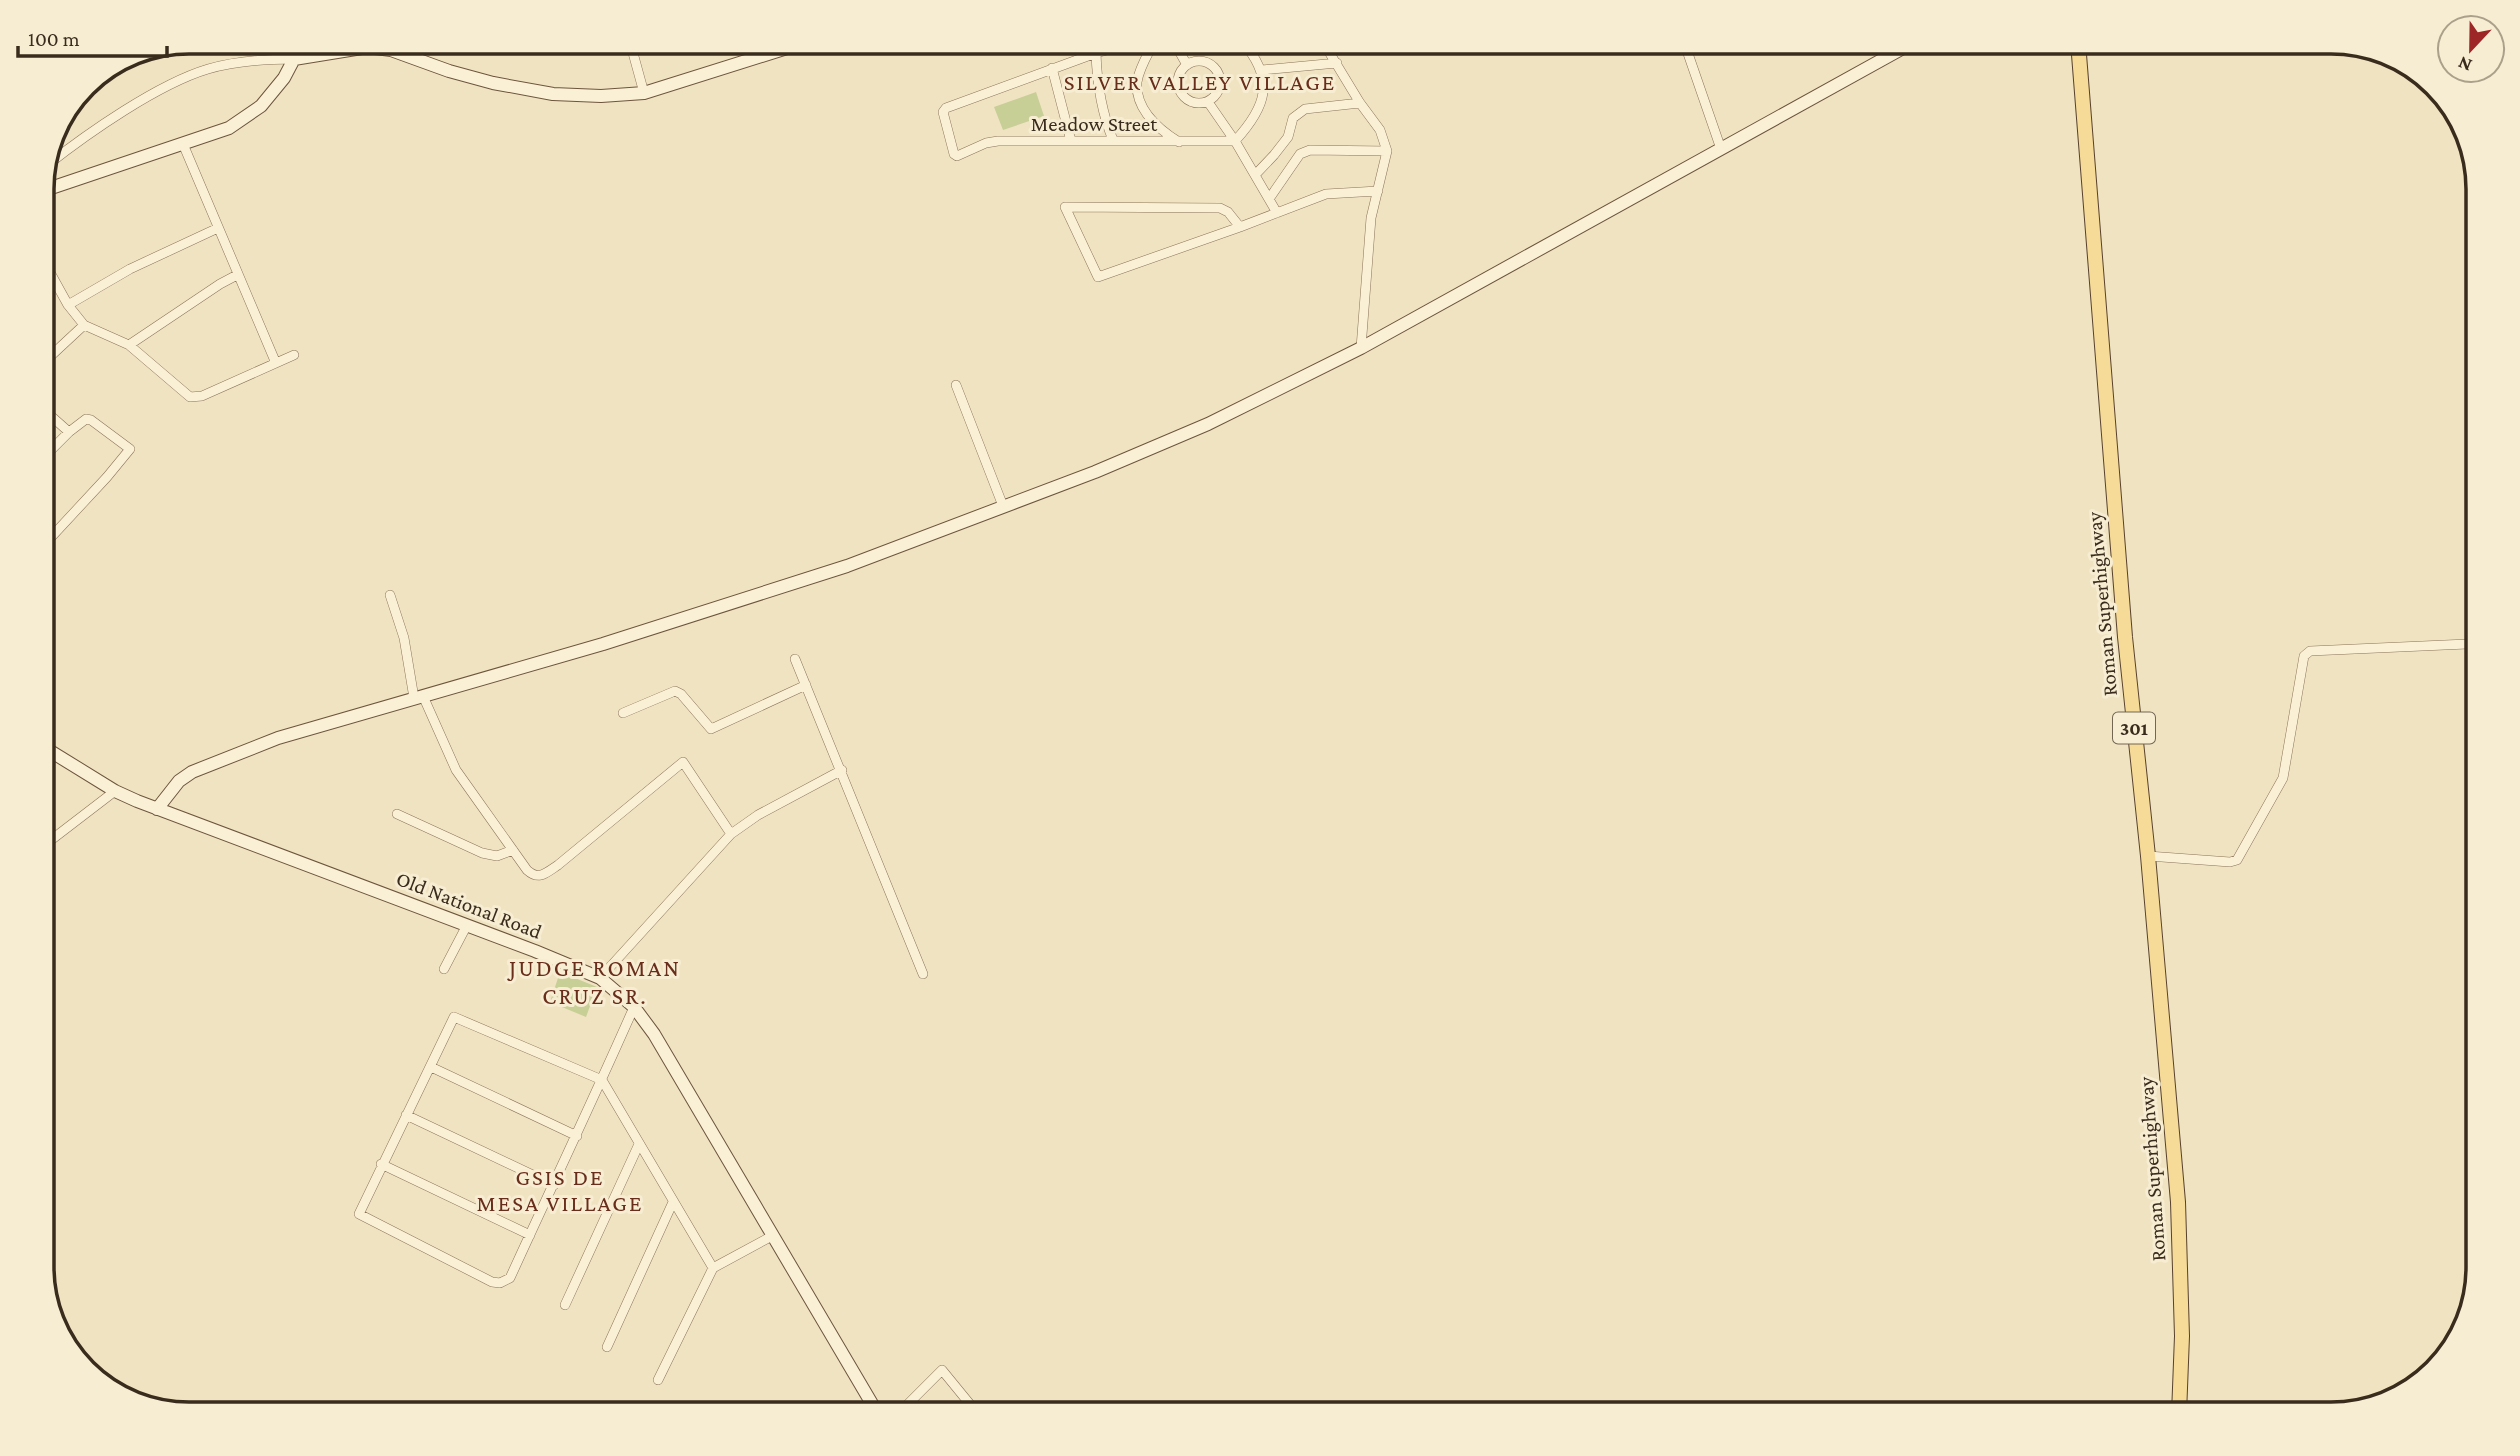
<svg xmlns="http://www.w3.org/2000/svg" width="2520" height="1456" font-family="'Crimson Pro',serif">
  <rect width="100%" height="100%" fill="#f0e3c2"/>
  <!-- green -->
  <path fill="#c7cf96" d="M1036,92L1044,116L1003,130L994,107Z
    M560,972L597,987L586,1017L550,1002Z"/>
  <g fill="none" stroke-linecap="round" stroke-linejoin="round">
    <!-- street casing -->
    <g stroke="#8b7458" stroke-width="10">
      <path id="street" d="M630,42L644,93
        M1137,42L1096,53L946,108L943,112L954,154L957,156L986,143L998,141H1235C1267,106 1275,80 1243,42
        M1154,42C1148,54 1139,68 1137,82C1135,110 1158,129 1179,142
        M1174,42L1187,65
        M1323,42L1360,103L1380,130L1387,151L1371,218L1361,348
        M1684,42L1721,149
        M1096,53C1097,84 1101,111 1113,140
        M1178 82a21 21 0 1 1 42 0a21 21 0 1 1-42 0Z
        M1052,68L1071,141
        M1262,70L1337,63
        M1208,102L1235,141L1277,213
        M183,144L275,361
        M46,166C88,133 158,84 208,69C236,61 266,59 294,59
        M1255,175L1274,155L1288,137L1293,118L1305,109L1360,103
        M1269,199L1300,154L1310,150L1387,151
        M1240,227L1228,212L1220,208L1065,207L1098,277L1240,227L1326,194L1378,191
        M42,258L68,305L84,325L42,364
        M68,305L130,269L218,228
        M84,325L129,345L190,397L202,396L294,355
        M129,345L220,284L237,275
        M956,385L1003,506
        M42,408L69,432L86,419L91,420L130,449L107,477L42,547
        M42,459L69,432
        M390,595L404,638L414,698
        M795,659L923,974
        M423,696L456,770L527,870C539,881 546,873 558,865L683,762L731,834
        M623,713L675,691L681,694L711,729L806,685
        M397,814L482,853L497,856L513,850
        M42,847L115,791
        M2148,856L2230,862L2237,860L2283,778L2304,656L2310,651L2467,644L2478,633
        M444,969L467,925
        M600,978L731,834L758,815L842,770
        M634,1007C594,1098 551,1188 510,1278L500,1283L492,1282L359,1214L454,1017L602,1080L713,1268L772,1236
        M431,1067L577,1136
        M406,1115L554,1185
        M381,1164L530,1235
        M565,1305L639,1144
        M607,1347L673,1202
        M658,1380L713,1268
        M898,1414L942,1370L978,1414"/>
    </g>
    <!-- secondary casing -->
    <g stroke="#6d553c" stroke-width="14">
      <path id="secondary" d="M42,191L229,128L261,106L284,78L294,59L368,47L391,50L449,71L493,83L553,94L601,96L644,93L806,42
        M42,746L115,791L137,801L535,951L600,978L634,1007L654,1034L878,1414
        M157,809L179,781L192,772L278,738L603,644L847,566L1095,472L1208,424L1361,348L1914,42"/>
    </g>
    <!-- primary casing -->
    <g stroke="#58422d" stroke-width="16">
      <path id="primary" d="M2078,42L2125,637L2148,856L2178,1202L2182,1336L2179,1414"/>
    </g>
    <!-- street -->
    <use href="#street" stroke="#faf0d6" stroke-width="9"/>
    <!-- secondary -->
    <use href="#secondary" stroke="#faf0d6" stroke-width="12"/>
    <!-- primary -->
    <use href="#primary" stroke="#f5da98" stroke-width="14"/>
  </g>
  <g text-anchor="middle" stroke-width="6" stroke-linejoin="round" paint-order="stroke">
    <!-- shield labels -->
    <rect fill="#f7edd2" stroke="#736653" stroke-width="2" x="2113" y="712.5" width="42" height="31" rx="5"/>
    <g font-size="19" font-weight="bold" fill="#3a2c1d">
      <text x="2134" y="735">301</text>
    </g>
    <!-- street labels -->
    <g font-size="21" fill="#3a2c1d" stroke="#f7edd2">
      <text x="1094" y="131">Meadow Street</text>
      <text transform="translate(2102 604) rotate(-95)" y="7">Roman Superhighway</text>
      <text transform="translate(469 905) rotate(21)" y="7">Old National Road</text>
      <text transform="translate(2152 1169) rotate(-94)" y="7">Roman Superhighway</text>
    </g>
    <!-- neighbourhood labels -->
    <g font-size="23" letter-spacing="2" fill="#692d1b" stroke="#f7edd2">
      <text x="1200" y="90">SILVER VALLEY VILLAGE</text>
      <text x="560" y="1185">GSIS DE<tspan x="560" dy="26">MESA VILLAGE</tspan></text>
    </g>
    <!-- quarter labels -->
    <g font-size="24" letter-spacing="2" fill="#692d1b" stroke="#f7edd2">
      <text x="595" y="976">JUDGE ROMAN<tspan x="595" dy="28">CRUZ SR.</tspan></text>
    </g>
  </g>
  <!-- crop -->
  <path d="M0 0H2520V1456H0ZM189 54H2331A135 135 0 0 1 2466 189V1267A135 135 0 0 1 2331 1402H189A135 135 0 0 1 54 1267V189A135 135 0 0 1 189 54Z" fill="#f7edd2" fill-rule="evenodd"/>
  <path fill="none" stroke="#3a2c1d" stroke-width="3.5" d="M189 54H2331A135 135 0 0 1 2466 189V1267A135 135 0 0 1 2331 1402H189A135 135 0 0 1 54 1267V189A135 135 0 0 1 189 54Z"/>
  <!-- north arrow -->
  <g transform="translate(2471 49) rotate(202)"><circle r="33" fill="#f7edd2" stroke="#aba08a" stroke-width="2"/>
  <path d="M0-5L12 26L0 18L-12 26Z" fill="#9d2726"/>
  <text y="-10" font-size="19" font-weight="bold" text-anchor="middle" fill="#3a2c1d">N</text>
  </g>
  <!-- scale -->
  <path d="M18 46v10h149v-10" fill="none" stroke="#3a2c1d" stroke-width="3.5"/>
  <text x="28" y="46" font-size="21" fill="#3a2c1d" stroke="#f7edd2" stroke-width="5" paint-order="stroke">100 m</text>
</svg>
